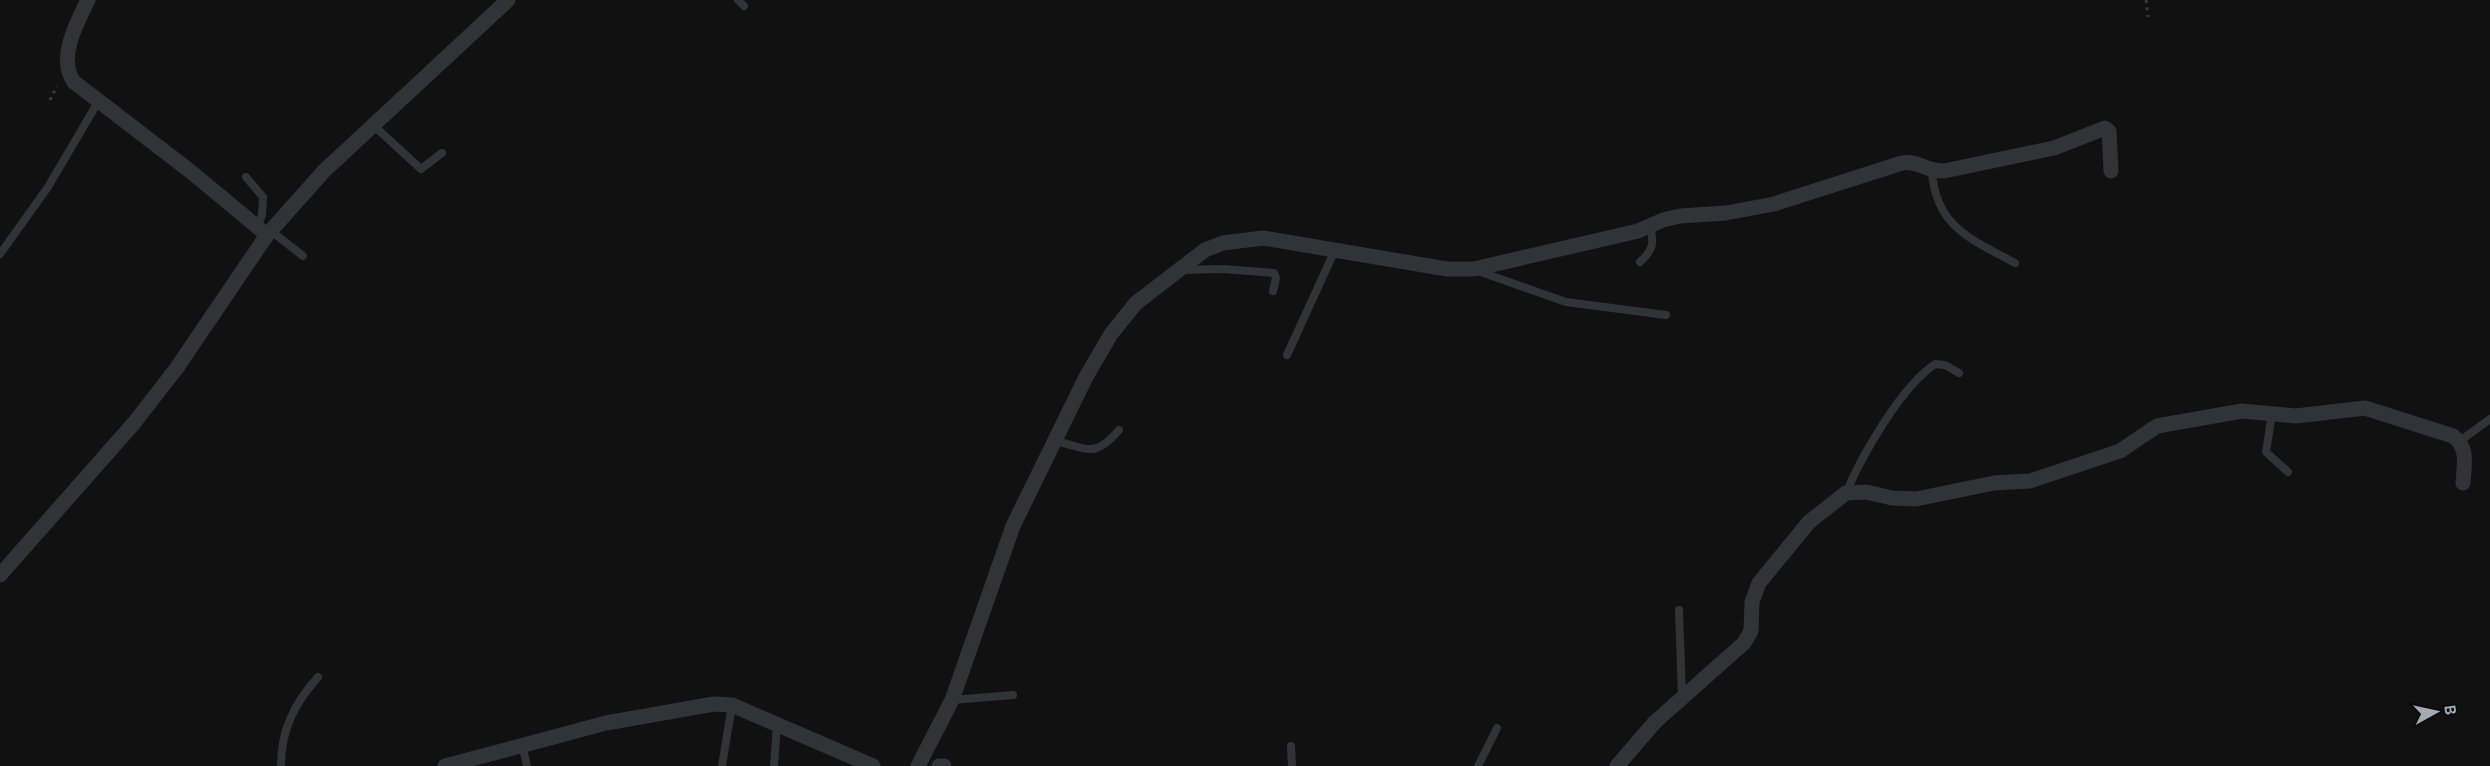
<svg xmlns="http://www.w3.org/2000/svg" width="2490" height="766" font-family="'Archivo Narrow',sans-serif">
  <rect width="100%" height="100%" fill="#111112"/>
  <g fill="none" stroke-linecap="round" stroke-linejoin="round">
    <!-- path -->
    <path stroke="#383a3d" stroke-width="3" stroke-dasharray="3 4.5" stroke-linecap="butt" d="M2146,0L2148,17
      M50,100L57,86"/>
    <!-- lane -->
    <path stroke="#323336" stroke-width="8" d="M738,0L744,6
      M373,125L421,169L442,153
      M1932,172C1936,227 1971,239 2015,263
      M246,177L263,197L262,215L258,227
      M271,231L303,256
      M0,254L48,187L98,102
      M1640,262C1654,249 1654,243 1650,226
      M1183,270L1222,269L1274,273L1276,278L1273,291
      M1478,271L1566,302L1666,315
      M1287,355L1335,250
      M2272,413L2266,452L2288,472
      M1056,441C1088,449 1095,458 1119,430
      M2460,441L2490,419
      M1846,493C1862,455 1901,387 1935,364L1945,365L1959,373
      M1679,610L1682,696
      M952,700L1013,695
      M522,744L527,766
      M1291,746L1292,766
      M281,766C281,730 294,704 318,677
      M722,766L732,705
      M774,766L777,725
      M1478,766L1497,728"/>
    <!-- street -->
    <path stroke="#323336" stroke-width="15" d="M88,0C77,22 57,59 74,82L190,171L267,235
      M0,575L134,423L176,369L267,235L324,171L508,0
      M445,766L606,723L714,704L732,705L873,766
      M918,766L952,700L1013,526L1086,377L1111,334L1136,303L1205,250L1223,243L1263,238L1447,269H1474L1638,231L1663,220L1680,216L1726,213L1774,204L1902,163C1918,160 1928,172 1944,171L2054,148L2105,128L2109,131L2111,171
      M939,766H944
      M1617,766L1655,722L1744,643L1751,631L1752,602L1759,583L1809,522L1846,493L1866,492L1892,498L1916,499L1994,483L2030,481L2120,451L2157,426L2242,411L2296,416L2365,408L2453,436C2469,448 2464,465 2463,483"/>
  </g>
  <!-- north arrow -->
  <g transform="translate(2436 712) rotate(82)" stroke="#0c0c0d" stroke-width="4.5" paint-order="stroke">
  <path d="M0-4.5L10 22L0 15L-10 22Z" fill="#a4aab1"/>
  <text y="-9" font-size="16" font-weight="bold" text-anchor="middle" fill="#a4aab1">B</text>
  </g>
</svg>
